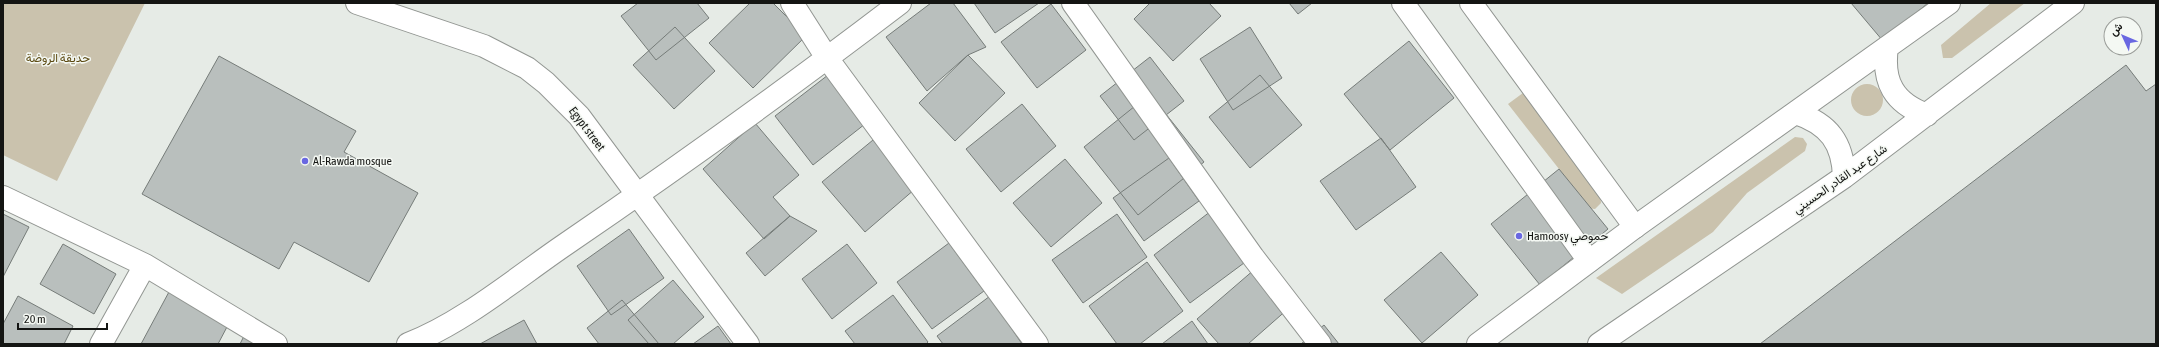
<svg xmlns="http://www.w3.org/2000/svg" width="2159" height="347" font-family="'Asap Condensed',Vazirmatn,sans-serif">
  <rect width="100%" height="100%" fill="#e6ebe6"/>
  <!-- green -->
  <path fill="#cac2ad" d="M3,3H145L57,181L3,155Z
    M1991,3H2025L1952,58H1943L1941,45Z
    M1851 100a16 16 0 1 1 32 0a16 16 0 1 1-32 0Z
    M1527,90L1600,192L1601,203L1595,209L1586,208L1578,202L1559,169L1508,104Z
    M1795,137L1803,138L1807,144L1805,151L1747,193L1713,232L1622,294L1596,278Z"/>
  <!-- building -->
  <path fill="#b9bfbd" stroke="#767c79" d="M638,3H697L709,18L656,60L621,16Z
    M750,3H773L806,36L753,88L709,43Z
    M931,3H953L986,47L968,55L927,91L886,37Z
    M974,3H1039L995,33Z
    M1150,3H1209L1221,16L1173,61L1134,19Z
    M1289,3H1312L1298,14Z
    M1851,3H1928L1883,41Z
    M1051,4L1086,50L1037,88L1001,42Z
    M675,27L715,71L674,109L633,65Z
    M1250,27L1282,78L1233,110L1200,59Z
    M1409,41L1454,98L1390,150L1344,94Z
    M968,55L1005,93L955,141L919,103Z
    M219,56L356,131L344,152L418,193L369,282L294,242L279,269L142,194Z
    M1150,57L1184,101L1134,140L1100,96Z
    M2126,65L2146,91L2156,84V344H1760Z
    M828,75L865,124L813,165L775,116Z
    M1260,75L1302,125L1250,168L1209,117Z
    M1150,94L1204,162L1138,215L1084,147Z
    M1022,104L1056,146L1001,192L966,149Z
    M755,123L799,175L773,197L790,216L764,239L703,169Z
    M1381,138L1416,187L1356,230L1320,181Z
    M873,140L915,189L865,232L822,182Z
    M1169,158L1199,201L1144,241L1113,198Z
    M1065,159L1102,203L1051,247L1013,203Z
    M1559,169L1608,229L1540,285L1491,224Z
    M1211,211L1248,260L1190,303L1154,255Z
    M3,214L29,227L3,277Z
    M1117,214L1147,257L1083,303L1052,260Z
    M790,216L817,231L765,276L746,253Z
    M629,229L664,278L611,315L577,266Z
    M949,243L984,291L932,329L897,282Z
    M63,244L116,274L94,314L40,284Z
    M847,244L877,283L832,319L802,279Z
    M1441,252L1478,295L1422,343L1384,300Z
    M1147,262L1183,311L1140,344H1117L1089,306Z
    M1255,269L1289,308L1248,344H1219L1197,319Z
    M673,280L704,317L673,344H649L628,320Z
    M170,290L228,325L218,344H141Z
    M893,295L928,342L926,344H855L845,331Z
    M18,296L73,326L64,344H3V324Z
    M990,296L1022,344H943L937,336Z
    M622,300L659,344H599L587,328Z
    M524,320L537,344H480Z
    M1192,321L1208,344H1162Z
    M1324,325L1339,344H1301Z
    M718,326L731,344H693Z
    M244,336L262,344H240Z"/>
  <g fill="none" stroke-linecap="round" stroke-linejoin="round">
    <!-- minor casing -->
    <g stroke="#929692" stroke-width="24">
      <path id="minor" d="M357,3L484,46L527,68L546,83L579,116L748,344
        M792,3L827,58L1037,344
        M1073,3L1253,257L1320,344
        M1403,3L1589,261
        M1471,3L1635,227
        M3,197L145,265L276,344
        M101,344L145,265
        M408,344C461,324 515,279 563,246C677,168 790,87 900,3"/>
    </g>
    <!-- major casing -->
    <g stroke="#929692" stroke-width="24">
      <path id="major" d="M1887,47C1882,82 1894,103 1927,115
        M1796,113C1829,124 1843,143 1844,177
        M1478,344L1635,227L1949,3
        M1599,344L1844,177L2073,3"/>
    </g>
    <!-- minor -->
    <use href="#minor" stroke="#fff" stroke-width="22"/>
    <!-- major -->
    <use href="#major" stroke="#fff" stroke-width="22"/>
  </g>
  <!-- markers -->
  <g fill="#6967e1" stroke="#f4f8f3" stroke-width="1.5">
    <circle cx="305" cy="161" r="4"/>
    <circle cx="1519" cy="236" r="4"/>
  </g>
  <g text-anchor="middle" stroke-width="3" stroke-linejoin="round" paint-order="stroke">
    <!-- park labels -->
    <g font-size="12" fill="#5b4911" stroke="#f4f8f3">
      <text x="58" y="62">حديقة الروضة</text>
    </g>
    <!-- street labels -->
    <g font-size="12" fill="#141513" stroke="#f4f8f3">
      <text transform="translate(587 129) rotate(53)" y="4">Egypt street</text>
      <text transform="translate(1840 179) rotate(-35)" y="4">شارع عبد القادر الحسيني</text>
    </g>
    <!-- poi labels -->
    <g font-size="12" fill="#141513" stroke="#f4f8f3" text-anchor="start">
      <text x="313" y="165">Al-Rawda mosque</text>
      <text x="1527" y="240">Hamoosy حموصي</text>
    </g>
  </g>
  <!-- border -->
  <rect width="2159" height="347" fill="none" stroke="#141513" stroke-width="8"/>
  <!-- north arrow -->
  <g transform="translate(2123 36) rotate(314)"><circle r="19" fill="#f4f8f3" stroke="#9a9d99"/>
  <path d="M0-3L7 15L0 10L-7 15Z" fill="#6967e1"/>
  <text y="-6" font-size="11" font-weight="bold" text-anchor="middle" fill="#141513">ش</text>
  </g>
  <!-- scale -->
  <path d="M18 323v6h89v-6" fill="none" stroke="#141513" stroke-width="2"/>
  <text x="24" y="323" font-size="12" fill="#141513" stroke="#f4f8f3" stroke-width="3" paint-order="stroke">20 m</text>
</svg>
